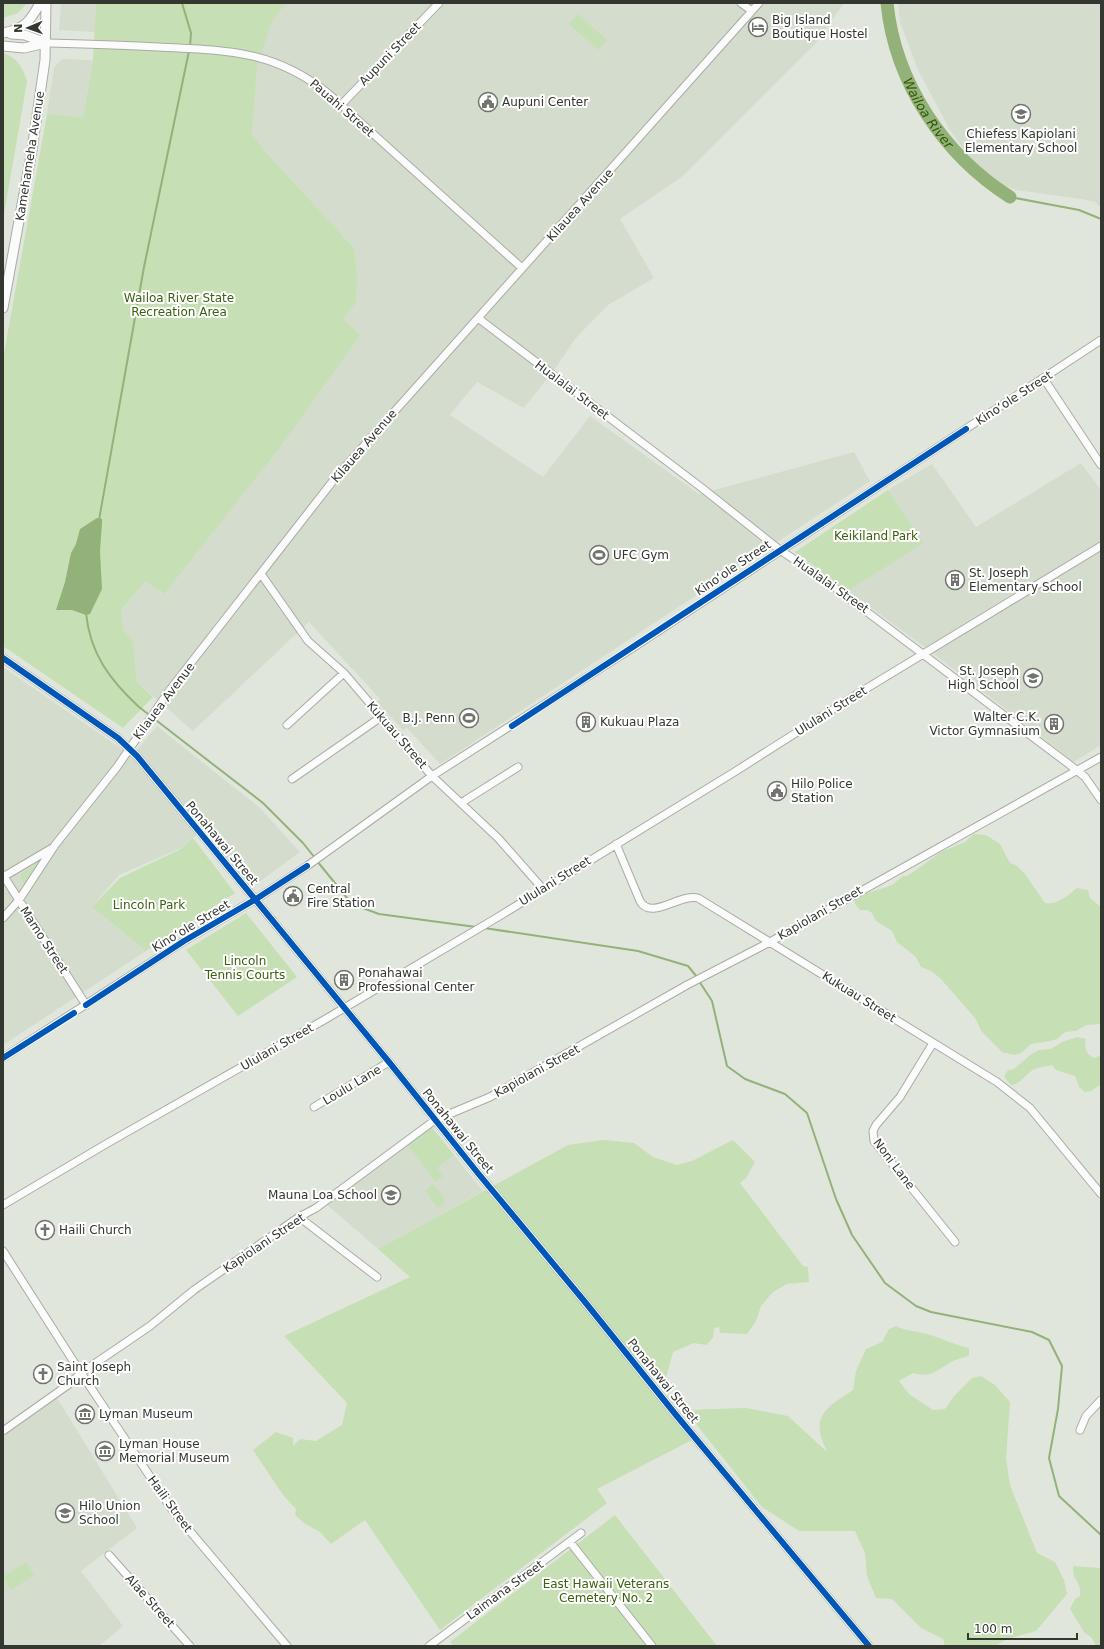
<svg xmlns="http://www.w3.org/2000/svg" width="1104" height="1649" font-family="'DejaVu Sans',sans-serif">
  <rect width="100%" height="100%" fill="#e1e6dd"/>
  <!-- built -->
  <path fill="#d4ddcd" d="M61,3H96L95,32L59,30Z
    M286,3H844L815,44L683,176L620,219L654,278L608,305L575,339L557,366L524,408L477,382L450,415L543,477L590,416L699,494L854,452L870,481L440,764L407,728L403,730L377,702L380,699L309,622L193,731L137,682L133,640L124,631L121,612L145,580L163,594L282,445L333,372L354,248L265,151L252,134L257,68L271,22Z
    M898,3H1101V208L1095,202L1081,199L1016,190L995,182L978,170L950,130L918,70L900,22Z
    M62,59L93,60L83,117L47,114L54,67Z
    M1081,463L1101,490V745L1074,762L926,648L848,591L889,491L888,490L932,464L976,527Z
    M3,667L132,756L157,726L260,808L300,852L251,888L204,829L179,849L119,875L92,907L146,951L3,1045Z
    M430,1125L483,1191L378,1249L326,1204Z
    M57,1398L137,1528L81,1571L123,1626L99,1646H5L3,1644V1437Z"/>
  <!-- green -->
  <path fill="#c7dfb4" d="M3,3H27L18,13L3,18Z
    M96,3H286L271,23L257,68L252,134L265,151L354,248L357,274L356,302L343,319L360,335L282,445L164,594L145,581L121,611L124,631L133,640L137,682L153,697L123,728L3,646V359L47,114L83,117L93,60Z
    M578,14L607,40L598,50L569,24Z
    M3,53C17,57 24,69 27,82L3,220Z
    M888,490L923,543L848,591L795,552Z
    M974,834L986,835L1000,844L1010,863L1016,865L1025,874L1045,903C1058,905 1067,896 1077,888L1088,890L1090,898L1101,907V1024L1086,1025L1076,1031L1065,1032L1057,1039L1050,1041L1031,1044L1021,1053L1015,1055L1002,1052L981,1031L976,1019L940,978L931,971L921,967L916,957L897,942L892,931L876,921L872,913L867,910H860L855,904V899L859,896L892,885L903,876H907L916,870L941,852L965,842Z
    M193,838L235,893L146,951L92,907L120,878L179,850Z
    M40,861L41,862L24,885L20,875Z
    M246,913L297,977L238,1016L186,950Z
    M1077,1037L1086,1039C1084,1048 1086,1054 1094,1058L1101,1055V1084L1091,1091L1085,1092L1079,1087L1075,1076L1056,1070L1052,1065C1045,1067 1036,1067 1030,1072C1024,1077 1019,1084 1011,1085L1004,1077L1007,1071L1014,1069L1030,1055L1039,1050L1051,1049L1062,1042Z
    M430,1125L454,1155L437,1168L443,1176L436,1182L407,1144Z
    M604,1140L634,1143L653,1157L677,1165L692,1161L733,1140L755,1162L746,1178L740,1183L803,1266L808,1267L809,1282L787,1284L773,1292L761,1306L756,1321L747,1334L720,1333L719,1327L714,1328L713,1338L706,1345L694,1343L673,1352L665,1381L652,1374L649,1367L637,1374L694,1439L597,1489L607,1503L440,1630L365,1520L331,1544L320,1532L304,1523L295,1515L296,1509L283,1495L253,1450L276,1432L293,1438V1446L300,1439L316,1441L342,1425L347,1403L284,1336L410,1277L378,1249L568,1145Z
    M433,1184L444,1197L443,1200L445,1203L437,1208L425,1190Z
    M896,1326C906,1331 916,1331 927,1334C942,1338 954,1345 969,1348V1355C964,1358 957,1359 951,1362C936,1371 931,1378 913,1373L899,1381L909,1394L933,1410L945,1409L954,1396L972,1378L981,1376L995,1385L1010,1402L1006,1459L1010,1485L1037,1553L1055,1562L1064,1580L1067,1594L1036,1631L1007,1639L995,1646H945L943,1639L921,1628L892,1599L876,1598L867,1576L865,1553L855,1531H799L762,1507L685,1410L746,1408L788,1416L827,1452C825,1446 821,1439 820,1432C816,1410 839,1400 853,1390L856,1371L866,1349L882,1342L889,1329Z
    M615,1515L717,1646H453L450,1642Z
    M26,1562L34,1575L11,1590L3,1577Z
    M1073,1566L1101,1568V1646H1096L1092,1638L1084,1632L1070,1609L1075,1599L1080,1596C1082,1580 1072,1582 1073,1566Z"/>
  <!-- water -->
  <path fill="#93b27a" d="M97,518L102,519V523L100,551L102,589L90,614L86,615L72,610H56L65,582L71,553L76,544L80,529Z"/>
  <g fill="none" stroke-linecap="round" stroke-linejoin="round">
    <!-- stream -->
    <path stroke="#93b27a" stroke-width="2" d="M182,3L191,33L190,47
      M1010,197L1079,210L1101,219
      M99,520L144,267L189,51
      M86,613C90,654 110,680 139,707L263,803L303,843L315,858
      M317,861L352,904L379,914L476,927
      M484,928L638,951L688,966L697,977
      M699,981L712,1001L727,1066L745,1079L785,1094L807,1113L836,1199L852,1235L885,1283L916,1306L931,1312L1032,1332L1049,1340L1062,1366L1058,1409L1049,1458L1059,1496L1101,1535"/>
    <!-- river -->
    <path stroke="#93b27a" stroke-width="13" id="s1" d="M887,3C895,83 944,155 1010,197"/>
    <!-- minor casing -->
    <g stroke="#a8aca5" stroke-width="9">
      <path id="minor" d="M741,3L752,11
        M46,43C83,44 121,45 158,47C226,50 275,50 330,95L522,268
        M341,105L439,3
        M478,318L702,488L780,550L822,578L1070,765L1085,777L1101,800
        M1044,379L1101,465
        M261,574L308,641L344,673L432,776L498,838L543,889
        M3,658L118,738L137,756L389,1062L477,1172L585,1302L676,1415L869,1646
        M287,725L344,673
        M292,779L381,717
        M461,803L518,767
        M616,844L640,901C651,921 680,893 698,898L997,1082L1030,1108L1101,1194
        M3,875L86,1005
        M3,877L54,847
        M3,918L19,900L55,845L117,767L169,691L336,477L759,3
        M933,1043L900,1097L876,1125L873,1131L874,1141L955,1242
        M3,1058L184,941L256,899L307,866L432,776L634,647L1101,340
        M314,1107L389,1062
        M3,1205L106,1144L324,1020L498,917L736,771L854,696L1101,546
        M299,1217L377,1277
        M3,1251L81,1373L173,1511L287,1646
        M1080,1430L1086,1416L1101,1400
        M3,1431L68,1385L81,1373L150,1326L194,1290L299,1217L316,1208L435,1120L490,1097L687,985L770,942L1101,757
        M570,1542L652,1646
        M109,1555L190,1646
        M429,1646L581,1533"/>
    </g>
    <!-- major casing -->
    <g stroke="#a8aca5" stroke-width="11">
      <path id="major" d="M3,33C24,29 30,22 40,3
        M11,34L25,35L46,43
        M3,46L24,48L46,43
        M3,308L32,150L45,60L46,3"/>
    </g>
    <!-- minor -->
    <use href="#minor" stroke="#fafbfa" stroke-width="7"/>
    <!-- major -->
    <use href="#major" stroke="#fafbfa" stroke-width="9"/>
    <!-- cycleway casing -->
    <g stroke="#fff" stroke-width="8">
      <path id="cycleway" d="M3,658L118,738L137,756L389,1062L477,1172L585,1302L676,1415L869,1646
        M512,726L966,429
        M86,1005L184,941L256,899L307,866
        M3,1058L74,1013"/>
    </g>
    <!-- cycleway -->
    <use href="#cycleway" stroke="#0057b8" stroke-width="6"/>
  </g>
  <!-- icons -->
  <defs>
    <g id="hotel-ring" transform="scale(1)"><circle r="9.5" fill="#fff" stroke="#70746d" stroke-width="1.5"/><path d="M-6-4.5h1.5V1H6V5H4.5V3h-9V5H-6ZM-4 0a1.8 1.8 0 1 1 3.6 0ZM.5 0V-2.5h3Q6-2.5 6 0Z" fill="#70746d"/></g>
    <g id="civic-ring" transform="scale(1)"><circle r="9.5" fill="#fff" stroke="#70746d" stroke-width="1.5"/><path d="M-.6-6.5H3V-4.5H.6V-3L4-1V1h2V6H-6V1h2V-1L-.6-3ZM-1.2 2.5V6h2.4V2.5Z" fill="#70746d"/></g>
    <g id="school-ring" transform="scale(1)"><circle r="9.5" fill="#fff" stroke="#70746d" stroke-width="1.5"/><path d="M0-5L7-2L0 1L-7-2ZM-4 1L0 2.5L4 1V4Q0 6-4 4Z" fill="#70746d"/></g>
    <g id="stadium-ring" transform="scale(1)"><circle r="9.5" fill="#fff" stroke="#70746d" stroke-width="1.5"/><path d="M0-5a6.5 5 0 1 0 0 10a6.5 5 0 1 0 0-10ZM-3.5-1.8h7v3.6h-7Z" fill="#70746d"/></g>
    <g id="building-ring" transform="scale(1)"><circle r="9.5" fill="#fff" stroke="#70746d" stroke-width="1.5"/><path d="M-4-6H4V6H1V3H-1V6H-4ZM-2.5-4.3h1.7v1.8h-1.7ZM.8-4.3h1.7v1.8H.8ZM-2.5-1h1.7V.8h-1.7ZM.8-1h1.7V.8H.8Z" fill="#70746d"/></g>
    <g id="church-ring" transform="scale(1)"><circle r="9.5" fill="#fff" stroke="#70746d" stroke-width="1.5"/><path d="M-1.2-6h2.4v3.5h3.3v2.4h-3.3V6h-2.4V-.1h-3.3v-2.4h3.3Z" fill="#70746d"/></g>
    <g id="museum-ring" transform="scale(1)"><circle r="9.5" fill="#fff" stroke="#70746d" stroke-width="1.5"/><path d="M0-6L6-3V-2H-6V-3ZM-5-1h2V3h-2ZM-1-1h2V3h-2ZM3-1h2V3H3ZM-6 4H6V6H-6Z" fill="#70746d"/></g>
  </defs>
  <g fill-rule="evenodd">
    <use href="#hotel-ring" x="758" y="27"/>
    <use href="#civic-ring" x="488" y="102"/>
    <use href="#school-ring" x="1021" y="114"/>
    <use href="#stadium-ring" x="599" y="555"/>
    <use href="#building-ring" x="955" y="580"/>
    <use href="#school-ring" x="1033" y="678"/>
    <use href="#stadium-ring" x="469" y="718"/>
    <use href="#building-ring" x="586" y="722"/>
    <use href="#building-ring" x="1054" y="724"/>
    <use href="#civic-ring" x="777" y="791"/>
    <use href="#civic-ring" x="293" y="896"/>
    <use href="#building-ring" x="344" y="980"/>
    <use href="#school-ring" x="391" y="1195"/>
    <use href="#church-ring" x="45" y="1230"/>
    <use href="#church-ring" x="43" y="1374"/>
    <use href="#museum-ring" x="85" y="1414"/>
    <use href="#museum-ring" x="105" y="1451"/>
    <use href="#school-ring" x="65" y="1513"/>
  </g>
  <g text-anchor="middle" stroke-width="4" stroke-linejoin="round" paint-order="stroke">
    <!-- poi labels -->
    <g font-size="12" fill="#333730" stroke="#fff" text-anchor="start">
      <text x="772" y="24">Big Island<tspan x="772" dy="14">Boutique Hostel</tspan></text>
      <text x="502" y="106">Aupuni Center</text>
      <text x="1021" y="138" text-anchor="middle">Chiefess Kapiolani<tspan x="1021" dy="14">Elementary School</tspan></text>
      <text x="613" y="559">UFC Gym</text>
      <text x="969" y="577">St. Joseph<tspan x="969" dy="14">Elementary School</tspan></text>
      <text x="1019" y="675" text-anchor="end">St. Joseph<tspan x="1019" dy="14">High School</tspan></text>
      <text x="1040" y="721" text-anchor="end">Walter C.K.<tspan x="1040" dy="14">Victor Gymnasium</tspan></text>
      <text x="455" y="722" text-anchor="end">B.J. Penn</text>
      <text x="600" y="726">Kukuau Plaza</text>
      <text x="791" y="788">Hilo Police<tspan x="791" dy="14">Station</tspan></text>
      <text x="307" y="893">Central<tspan x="307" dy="14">Fire Station</tspan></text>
      <text x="358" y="977">Ponahawai<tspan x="358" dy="14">Professional Center</tspan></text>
      <text x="377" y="1199" text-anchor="end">Mauna Loa School</text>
      <text x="59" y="1234">Haili Church</text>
      <text x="57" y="1371">Saint Joseph<tspan x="57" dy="14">Church</tspan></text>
      <text x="99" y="1418">Lyman Museum</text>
      <text x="119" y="1448">Lyman House<tspan x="119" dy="14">Memorial Museum</tspan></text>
      <text x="79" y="1510">Hilo Union<tspan x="79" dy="14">School</tspan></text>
    </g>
    <!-- street labels -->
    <g font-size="12" fill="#333730" stroke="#fff">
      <text transform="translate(390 54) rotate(-46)" y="4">Aupuni Street</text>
      <text transform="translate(342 108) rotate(41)" y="4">Pauahi Street</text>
      <text transform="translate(30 156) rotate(-81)" y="4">Kamehameha Avenue</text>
      <text transform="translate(580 205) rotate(-48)" y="4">Kilauea Avenue</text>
      <text transform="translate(572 390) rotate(37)" y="4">Hualalai Street</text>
      <text transform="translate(1014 398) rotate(-33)" y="4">Kinoʻole Street</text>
      <text transform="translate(364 446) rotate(-49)" y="4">Kilauea Avenue</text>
      <text transform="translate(733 568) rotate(-34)" y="4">Kinoʻole Street</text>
      <text transform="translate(831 585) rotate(35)" y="4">Hualalai Street</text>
      <text transform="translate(164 701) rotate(-53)" y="4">Kilauea Avenue</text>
      <text transform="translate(831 711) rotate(-32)" y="4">Ululani Street</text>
      <text transform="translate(397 735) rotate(49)" y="4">Kukuau Street</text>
      <text transform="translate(222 843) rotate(50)" y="4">Ponahawai Street</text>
      <text transform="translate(555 881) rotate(-32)" y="4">Ululani Street</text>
      <text transform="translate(820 913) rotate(-30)" y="4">Kapiolani Street</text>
      <text transform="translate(191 926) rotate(-31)" y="4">Kinoʻole Street</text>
      <text transform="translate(44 940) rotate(57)" y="4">Mamo Street</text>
      <text transform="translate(859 997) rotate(32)" y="4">Kukuau Street</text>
      <text transform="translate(277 1047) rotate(-30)" y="4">Ululani Street</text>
      <text transform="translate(537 1071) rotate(-29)" y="4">Kapiolani Street</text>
      <text transform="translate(352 1085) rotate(-31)" y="4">Loulu Lane</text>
      <text transform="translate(458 1131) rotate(51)" y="4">Ponahawai Street</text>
      <text transform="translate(894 1164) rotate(53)" y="4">Noni Lane</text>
      <text transform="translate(264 1243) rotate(-34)" y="4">Kapiolani Street</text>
      <text transform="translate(663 1381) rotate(51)" y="4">Ponahawai Street</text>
      <text transform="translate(170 1504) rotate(54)" y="4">Haili Street</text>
      <text transform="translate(505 1590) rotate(-36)" y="4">Laimana Street</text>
      <text transform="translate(150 1601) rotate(48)" y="4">Alae Street</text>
    </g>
    <!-- park labels -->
    <g font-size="12" fill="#3a610d" stroke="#fff">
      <text x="179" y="302">Wailoa River State<tspan x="179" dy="14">Recreation Area</tspan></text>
      <text x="876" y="540">Keikiland Park</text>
      <text x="149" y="909">Lincoln Park</text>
      <text x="245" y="965">Lincoln<tspan x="245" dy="14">Tennis Courts</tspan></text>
      <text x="606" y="1588">East Hawaii Veterans<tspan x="606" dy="14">Cemetery No. 2</tspan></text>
    </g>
    <!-- water labels -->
    <g font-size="13" font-style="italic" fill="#315700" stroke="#fff">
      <text dy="5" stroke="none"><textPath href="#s1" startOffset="119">Wailoa River</textPath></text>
    </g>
  </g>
  <!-- border -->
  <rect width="1104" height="1649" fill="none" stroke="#333730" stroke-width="8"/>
  <!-- north arrow -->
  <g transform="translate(28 28) rotate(268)" stroke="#ffffff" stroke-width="3" paint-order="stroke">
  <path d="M0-3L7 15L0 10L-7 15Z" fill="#333730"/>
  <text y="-6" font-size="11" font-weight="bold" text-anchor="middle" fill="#333730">N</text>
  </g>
  <!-- scale -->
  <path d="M968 1633v6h109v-6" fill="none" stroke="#333730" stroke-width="2"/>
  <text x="974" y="1633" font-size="12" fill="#333730" stroke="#ffffff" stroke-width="3" paint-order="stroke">100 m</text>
</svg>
